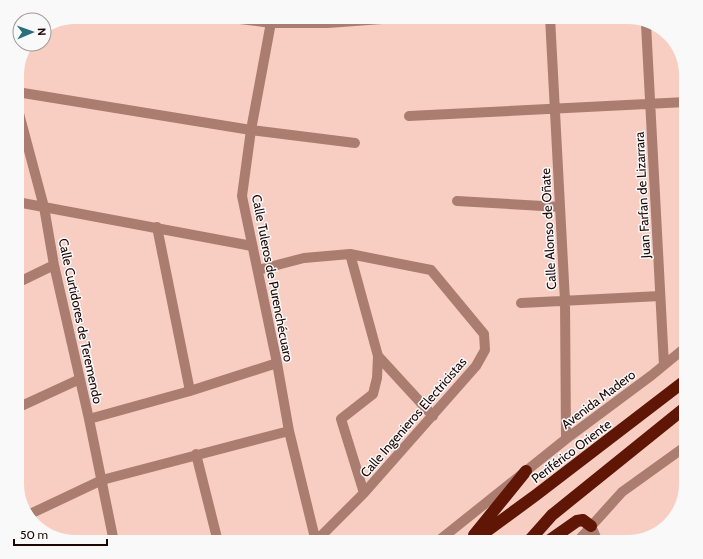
<svg xmlns="http://www.w3.org/2000/svg" width="703" height="559" font-family="Cabin,sans-serif">
  <rect width="100%" height="100%" fill="#f8cec3"/>
  <g fill="none" stroke-linecap="round" stroke-linejoin="round">
    <!-- minor -->
    <path stroke="#ab7d71" stroke-width="10" d="M223,17L272,23H328L409,17
      M272,17L251,130L242,196L277,363L289,431L316,542
      M550,17L565,301L566,439
      M646,24L664,365
      M17,92L251,130L355,143
      M17,106L44,207L54,265L89,419L114,542
      M409,116L686,102
      M457,201L560,207
      M17,202L252,246
      M157,227L190,391
      M350,254L378,356L377,378L373,394L341,419L364,493
      M258,270L304,258L350,254L431,270L484,334L485,350L476,366L364,493L316,541
      M17,283L54,265
      M521,303L660,296
      M378,356L433,416
      M17,408L80,379
      M89,419L190,391L277,363
      M196,454L218,542
      M30,514L102,480L289,431
      M591,526L598,542
      M437,542L566,439L652,375L686,347
      M577,542L622,492L686,446"/>
    <!-- highway -->
    <path stroke="#5f1604" stroke-width="12" d="M474,535L526,471
      M472,542L536,495L686,380
      M528,542L552,515L686,407
      M547,542L577,521L583,520L591,526"/>
  </g>
  <g text-anchor="middle" stroke-width="3" stroke-linejoin="round" paint-order="stroke">
    <!-- street labels -->
    <g font-size="13" fill="#1c0603" stroke="#f9f9f9">
      <text transform="translate(642 195) rotate(-93)" y="5">Juan Farfan de Lizarrara</text>
      <text transform="translate(548 229) rotate(-93)" y="5">Calle Alonso de Oñate</text>
      <text transform="translate(273 278) rotate(79)" y="5">Calle Tuleros de Purenchécuaro</text>
      <text transform="translate(81 321) rotate(78)" y="5">Calle Curtidores de Teremendo</text>
      <text transform="translate(598 399) rotate(-37)" y="5">Avenida Madero</text>
      <text transform="translate(413 417) rotate(-49)" y="5">Calle Ingenieros Electricistas</text>
      <text transform="translate(571 451) rotate(-37)" y="5">Periférico Oriente</text>
    </g>
  </g>
  <!-- crop -->
  <path d="M0 0H703V559H0ZM75 24H628A51 51 0 0 1 679 75V484A51 51 0 0 1 628 535H75A51 51 0 0 1 24 484V75A51 51 0 0 1 75 24Z" fill="#f9f9f9" fill-rule="evenodd"/>
  <!-- north arrow -->
  <g transform="translate(32 32) rotate(88)"><circle r="19" fill="#f9f9f9" stroke="#a19897"/>
  <path d="M0-3L7 15L0 10L-7 15Z" fill="#296f7e"/>
  <text y="-6" font-size="11" font-weight="bold" text-anchor="middle" fill="#1c0603">N</text>
  </g>
  <!-- scale -->
  <path d="M14 539v6h93v-6" fill="none" stroke="#1c0603" stroke-width="2"/>
  <text x="20" y="539" font-size="12" fill="#1c0603" stroke="#f9f9f9" stroke-width="3" paint-order="stroke">50 m</text>
</svg>
